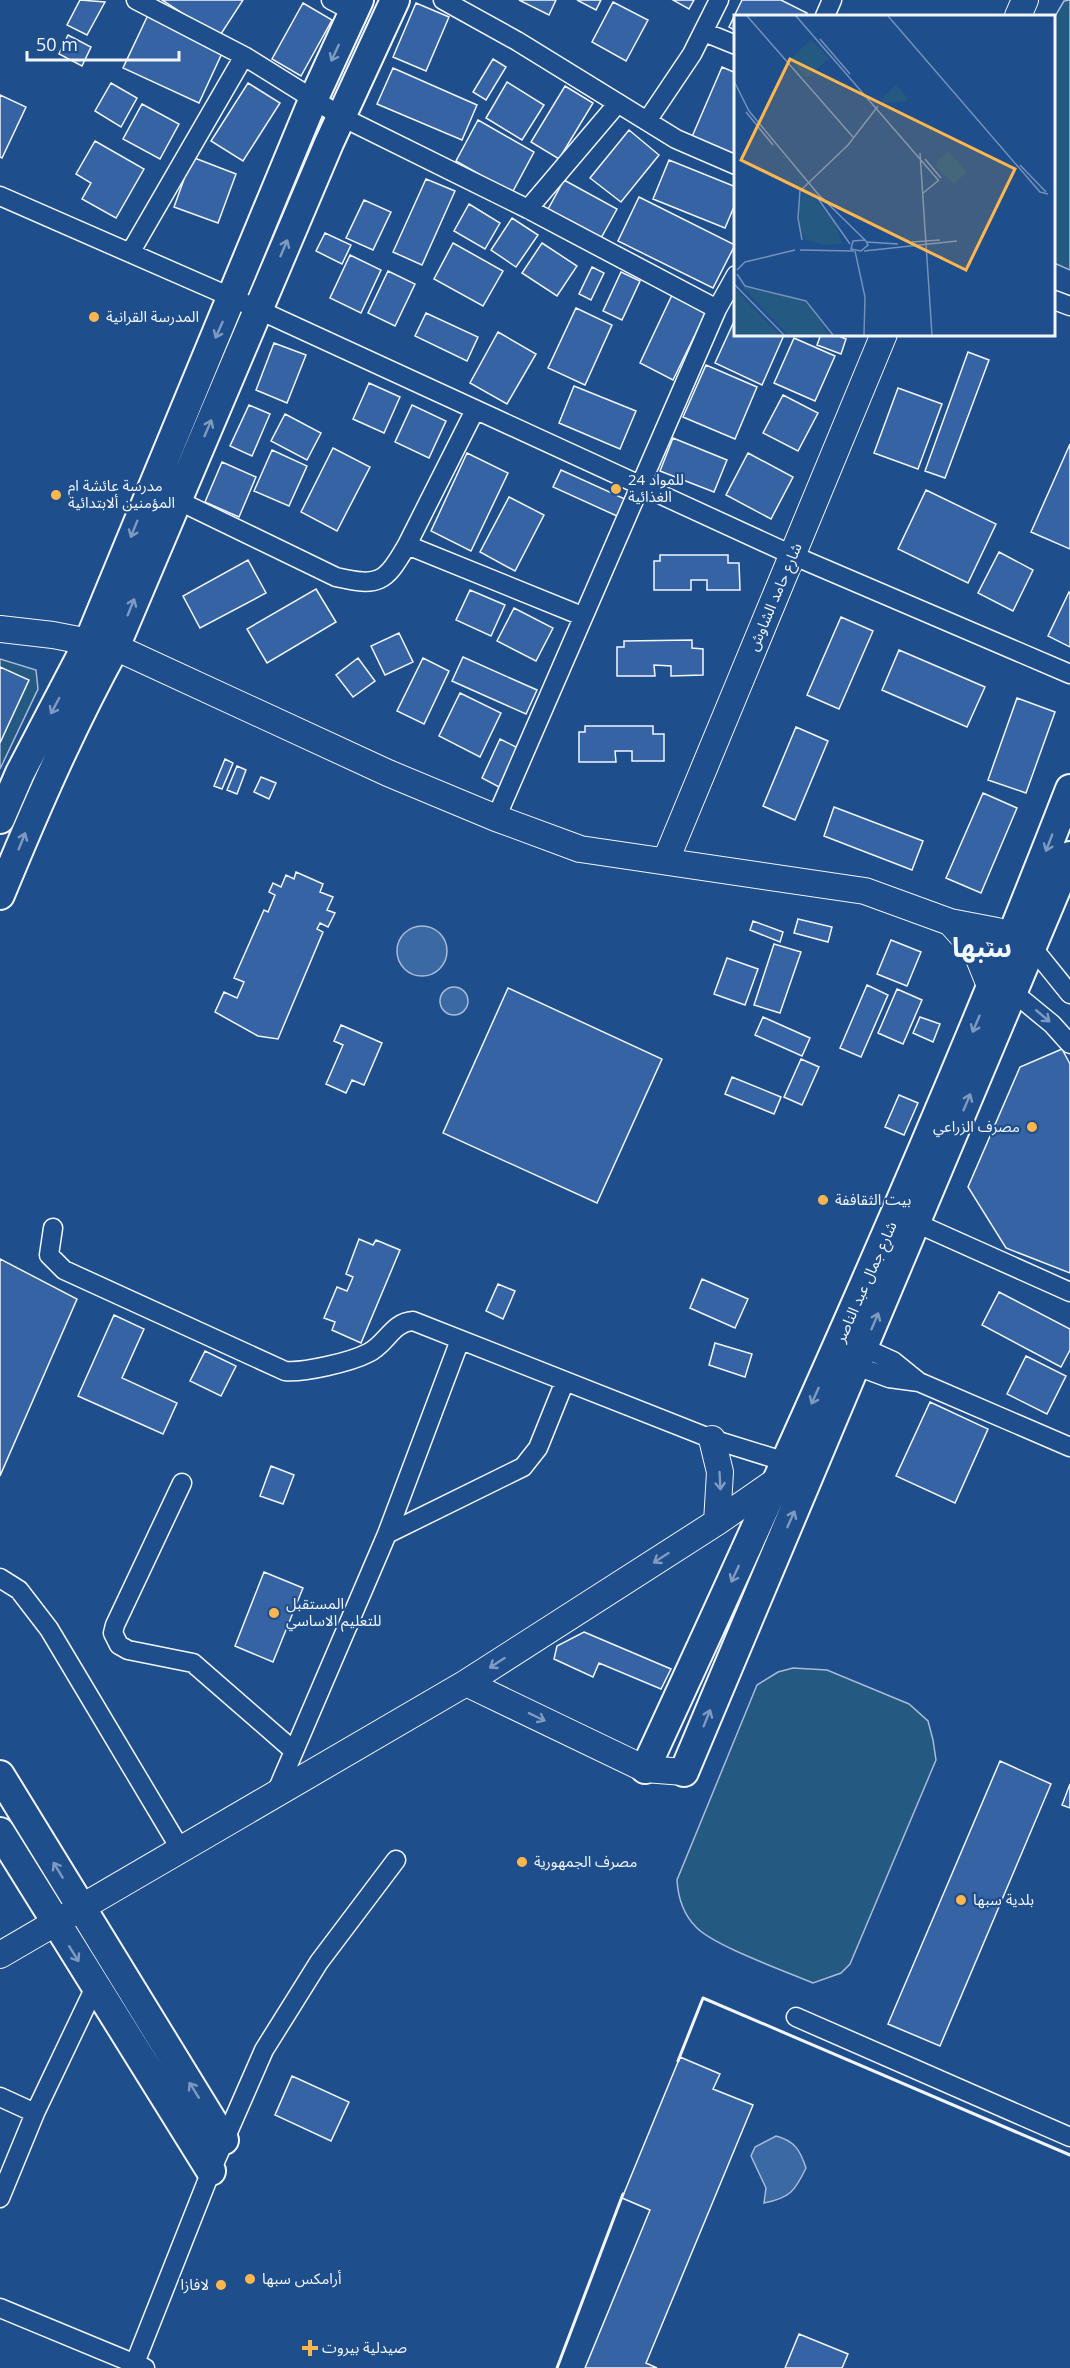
<svg xmlns="http://www.w3.org/2000/svg" width="1070" height="2368" font-family="'Open Sans','Noto Sans Arabic',sans-serif">
  <rect width="100%" height="100%" fill="#1f4e8c"/>
  <!-- green -->
  <path fill="#245a82" stroke="#a8bbd7" stroke-width="1.5" d="M1070,0V270L1054,263V18L1064,1Z
    M0,659L36,670L38,689L0,769Z
    M793,1668L827,1670L909,1704L928,1721L933,1740L936,1760L850,1964L841,1973L813,1983C785,1971 714,1946 696,1927C683,1914 678,1897 677,1880L757,1685L778,1672Z"/>
  <!-- water -->
  <path fill="#3b69a3" stroke="#a8bbd7" stroke-width="1.5" d="M397 951a25 25 0 1 1 50 0a25 25 0 1 1-50 0Z
    M440 1001a14 14 0 1 1 28 0a14 14 0 1 1-28 0Z
    M776,2136C795,2141 800,2150 806,2168C795,2191 790,2198 764,2203L766,2188L751,2156L755,2147Z"/>
  <!-- building -->
  <path fill="#3563a3" stroke="#f2f6ff" stroke-width="1.5" d="M80,0L105,2L87,35L67,25Z
    M162,0H243L219,37Z
    M519,0H556L549,15Z
    M577,0H601L596,10Z
    M673,0H694L689,9Z
    M742,0H781L807,13L805,16H736V31L729,27Z
    M613,2L648,20L626,61L592,42Z
    M303,3L332,20L301,76L272,59Z
    M416,3L449,17L426,71L393,57Z
    M148,15L223,51L199,103L123,68Z
    M68,35L91,47L82,66L59,54Z
    M493,59L506,67L486,100L473,92Z
    M722,67L736,73V159L691,139Z
    M393,68L477,105L462,140L377,104Z
    M507,82L544,105L522,140L486,118Z
    M111,83L137,98L121,127L95,111Z
    M248,83L280,103L243,161L211,141Z
    M565,86L593,103L559,159L531,142Z
    M0,95L26,107L2,158L0,157Z
    M142,104L179,124L160,159L123,139Z
    M478,120L534,152L512,193L456,161Z
    M629,130L659,155L621,202L590,178Z
    M95,141L144,169L116,218L82,199L91,183L76,174Z
    M192,157L236,174L218,223L174,207Z
    M669,160L736,187V202L725,228L653,199Z
    M426,179L455,191L422,265L393,252Z
    M564,180L617,209L600,240L547,211Z
    M639,197L735,245L713,288L618,241Z
    M364,200L391,212L373,250L346,238Z
    M469,204L500,223L485,249L454,231Z
    M512,218L538,235L516,267L491,250Z
    M325,233L351,245L342,264L316,251Z
    M453,243L503,271L483,306L434,279Z
    M542,243L577,266L557,296L522,273Z
    M350,255L381,270L361,313L330,298Z
    M592,267L604,273L591,300L579,294Z
    M388,271L415,284L395,326L368,313Z
    M621,272L640,281L622,320L603,311Z
    M672,295L706,312L673,380L640,363Z
    M576,308L612,325L585,385L548,368Z
    M426,313L478,337L467,361L415,336Z
    M736,317V334L784,335L762,385L715,363Z
    M498,332L536,354L507,404L470,383Z
    M821,334H834L846,339L841,354L817,345Z
    M794,338L835,356L815,401L774,383Z
    M274,343L306,355L287,403L256,390Z
    M968,352L989,360L945,478L925,471Z
    M706,365L757,387L735,439L683,417Z
    M369,383L400,397L384,433L353,419Z
    M574,386L636,411L620,449L559,423Z
    M898,388L942,404L918,469L874,453Z
    M783,395L818,413L798,451L763,433Z
    M249,405L270,414L252,456L230,446Z
    M412,405L446,421L429,458L395,442Z
    M285,414L321,433L307,460L271,441Z
    M673,438L727,460L714,492L660,471Z
    M1070,444V549L1031,532Z
    M333,448L370,467L337,531L301,512Z
    M272,450L307,466L289,506L254,491Z
    M467,453L508,473L471,551L431,531Z
    M748,453L793,477L771,519L726,495Z
    M222,462L256,477L239,517L205,502Z
    M561,470L625,499L617,516L553,487Z
    M926,490L996,524L968,583L898,549Z
    M509,497L544,515L515,571L480,552Z
    M999,552L1033,570L1013,611L978,593Z
    M660,555H728V563H739L740,590H707V580H691V590H654V561H660Z
    M248,560L266,593L200,628L183,596Z
    M316,589L336,622L267,663L247,629Z
    M470,590L505,605L491,636L456,620Z
    M1069,592L1070,593V647L1048,636Z
    M514,608L553,628L536,661L497,641Z
    M841,617L873,631L839,709L807,695Z
    M399,633L413,662L385,675L371,646Z
    M692,640V648L703,649V675L671,676V666L654,665L655,676H617V647H624V641Z
    M899,650L985,687L967,727L882,690Z
    M463,657L537,690L526,714L452,681Z
    M358,658L375,681L353,697L336,675Z
    M423,658L449,671L424,724L397,711Z
    M0,667L29,680L0,743Z
    M460,693L501,713L480,757L439,736Z
    M1017,698L1055,712L1026,793L988,780Z
    M585,726H653V734H664V761H632V751H615L616,762H579V732H585Z
    M796,727L828,741L795,820L763,806Z
    M500,739L518,748L499,787L482,778Z
    M225,759L233,763L222,789L214,786Z
    M237,766L246,770L237,794L227,790Z
    M261,777L276,783L269,799L254,792Z
    M983,793L1017,808L981,893L946,878Z
    M834,807L923,841L912,870L824,836Z
    M296,872L323,884L320,892L333,897L327,910L335,913L328,927L320,923L317,929L323,932L278,1039L258,1036L215,1012L224,992L237,998L244,982L234,978L264,910L268,912L275,895L269,892L273,883L281,887L286,875L294,879Z
    M798,919L832,927L828,942L794,933Z
    M753,921L783,932L780,942L750,930Z
    M891,940L921,952L907,986L877,974Z
    M774,944L801,952L780,1013L754,1005Z
    M727,958L758,969L745,1005L714,994Z
    M867,985L888,995L861,1057L840,1048Z
    M508,988L662,1059L597,1203L443,1133Z
    M897,989L922,1000L903,1044L878,1033Z
    M763,1017L810,1038L802,1056L755,1035Z
    M920,1017L940,1024L933,1042L913,1033Z
    M341,1025L382,1043L364,1085L352,1080L346,1093L326,1084L343,1045L334,1041Z
    M1062,1049L1070,1064V1273L1006,1248L968,1187L1020,1067Z
    M801,1059L819,1067L802,1105L784,1097Z
    M732,1077L781,1097L774,1114L725,1094Z
    M899,1095L918,1103L904,1135L885,1127Z
    M359,1239L373,1245L376,1240L400,1250L361,1343L332,1330L335,1322L324,1318L337,1287L347,1291L353,1277L346,1274Z
    M0,1259L77,1299L0,1476Z
    M702,1279L748,1299L735,1328L690,1308Z
    M498,1284L515,1291L503,1319L486,1311Z
    M999,1292L1070,1329V1350L1061,1367L982,1325Z
    M114,1315L144,1329L122,1378L177,1403L163,1434L78,1396Z
    M715,1343L752,1354L745,1377L709,1365Z
    M205,1351L236,1366L221,1396L190,1381Z
    M1026,1356L1066,1376L1047,1414L1007,1394Z
    M930,1402L988,1429L955,1503L896,1476Z
    M271,1466L294,1475L283,1504L260,1496Z
    M264,1572L303,1588L273,1662L235,1646Z
    M584,1632L671,1669L661,1689L599,1663L593,1677L554,1659L557,1646Z
    M1000,1761L1051,1784L940,2046L888,2024Z
    M1070,1784V1808L1062,1805Z
    M680,2057L720,2074L713,2089L753,2105L646,2363L657,2368H585L650,2210L622,2198Z
    M292,2076L349,2102L331,2141L275,2115Z
    M799,2334L848,2354L842,2368H785Z"/>
  <g fill="none" stroke-linecap="round" stroke-linejoin="round">
    <!-- street casing -->
    <g stroke="#f2f6ff" stroke-width="21">
      <path id="street" d="M136,0L244,56L342,117L528,209L717,309
        M331,0L354,12
        M443,0L517,41L676,139L736,165
        M825,16L832,0
        M704,32L736,45
        M647,121L692,54L719,0
        M0,196L233,298L792,555L1070,674
        M528,209L618,103
        M130,253L244,56
        M1054,300L1070,306
        M177,500L336,577C379,587 385,583 407,545L475,410
        M407,545L582,616
        M496,818L717,309L736,275
        M1032,947L1070,994
        M1013,992L1052,1024L1070,1044
        M916,1223L1070,1292
        M53,1228L49,1255L64,1270L285,1371C303,1373 351,1362 368,1353C386,1345 392,1322 413,1321L712,1439L786,1462
        M853,1343L893,1361L919,1382L1070,1447
        M846,1362L889,1378L919,1382
        M182,1483L115,1625L113,1633L119,1645L128,1650L193,1663L294,1751
        M387,1534L460,1340
        M0,1578L19,1590L49,1629L181,1850
        M276,1793L387,1534L523,1467L538,1448L565,1381
        M796,2017L1070,2137
        M0,2097L35,2113
        M0,2198L35,2113L95,1987
        M0,2308L145,2368
        M133,2368L211,2171L264,2050L319,1962L396,1860"/>
    </g>
    <!-- secondary casing -->
    <g stroke="#f2f6ff" stroke-width="28">
      <path id="secondary" d="M1018,16L1025,0
        M0,629L53,635L115,647L388,773L496,818L580,849L865,891L950,922L997,931L1029,945
        M666,860L884,334
        M950,922L976,951L991,988
        M712,1439L720,1472L717,1522
        M466,1683L645,1769L684,1772
        M0,1955L466,1683L717,1522L779,1479L783,1480"/>
    </g>
    <!-- primary casing -->
    <g stroke="#f2f6ff" stroke-width="32">
      <path id="primary" d="M0,819L20,773L89,641L313,100L359,0
        M0,895C35,810 71,727 115,647L329,143L395,0
        M645,1769C795,1445 941,1121 1070,789
        M684,1772L1070,856
        M0,1775L224,2140
        M0,1832L211,2171"/>
    </g>
    <!-- street -->
    <use href="#street" stroke="#1f4e8c" stroke-width="18"/>
    <!-- secondary -->
    <use href="#secondary" stroke="#1f4e8c" stroke-width="26"/>
    <!-- primary -->
    <use href="#primary" stroke="#1f4e8c" stroke-width="28"/>
    <!-- wall -->
    <path stroke="#f2f6ff" stroke-width="3" d="M678,2061L703,1998L1070,2155
      M557,2368L623,2194"/>
  </g>
  <!-- one-way arrows -->
  <defs><path id="oneway-shaft" d="M-6 0H5M1.5-3L5.5 0L1.5 3" fill="none" stroke-width="1.6" stroke-linecap="round" stroke-linejoin="round" transform="scale(1.5)"/></defs>
  <g stroke="#7e9ac0">
    <use href="#oneway-shaft" transform="translate(335 53) rotate(115)"/>
    <use href="#oneway-shaft" transform="translate(284 248) rotate(-67)"/>
    <use href="#oneway-shaft" transform="translate(219 330) rotate(114)"/>
    <use href="#oneway-shaft" transform="translate(208 428) rotate(-67)"/>
    <use href="#oneway-shaft" transform="translate(134 529) rotate(112)"/>
    <use href="#oneway-shaft" transform="translate(131 607) rotate(-68)"/>
    <use href="#oneway-shaft" transform="translate(55 706) rotate(118)"/>
    <use href="#oneway-shaft" transform="translate(22 841) rotate(-68)"/>
    <use href="#oneway-shaft" transform="translate(1049 843) rotate(111)"/>
    <use href="#oneway-shaft" transform="translate(1043 1016) rotate(40)"/>
    <use href="#oneway-shaft" transform="translate(976 1024) rotate(113)"/>
    <use href="#oneway-shaft" transform="translate(967 1102) rotate(-67)"/>
    <use href="#oneway-shaft" transform="translate(875 1321) rotate(-67)"/>
    <use href="#oneway-shaft" transform="translate(815 1396) rotate(114)"/>
    <use href="#oneway-shaft" transform="translate(720 1481) rotate(87)"/>
    <use href="#oneway-shaft" transform="translate(791 1519) rotate(-66)"/>
    <use href="#oneway-shaft" transform="translate(661 1558) rotate(147)"/>
    <use href="#oneway-shaft" transform="translate(735 1574) rotate(115)"/>
    <use href="#oneway-shaft" transform="translate(497 1663) rotate(147)"/>
    <use href="#oneway-shaft" transform="translate(537 1717) rotate(26)"/>
    <use href="#oneway-shaft" transform="translate(707 1718) rotate(-68)"/>
    <use href="#oneway-shaft" transform="translate(58 1870) rotate(-121)"/>
    <use href="#oneway-shaft" transform="translate(74 1954) rotate(58)"/>
    <use href="#oneway-shaft" transform="translate(194 2090) rotate(-122)"/>
  </g>
  <!-- markers -->
  <g fill="#ffb74d" stroke="#1f4e8c" stroke-width="2">
    <circle cx="94" cy="317" r="6"/>
    <circle cx="616" cy="489" r="6"/>
    <circle cx="56" cy="495" r="6"/>
    <circle cx="1032" cy="1127" r="6"/>
    <circle cx="823" cy="1200" r="6"/>
    <circle cx="274" cy="1613" r="6"/>
    <circle cx="522" cy="1862" r="6"/>
    <circle cx="961" cy="1900" r="6"/>
    <circle cx="250" cy="2279" r="6"/>
    <circle cx="221" cy="2285" r="6"/>
    <path d="M307 2339h6v6h6v6h-6v6h-6v-6h-6v-6h6z"/>
  </g>
  <g text-anchor="middle" stroke-width="4.5" stroke-linejoin="round" paint-order="stroke">
    <!-- poi labels -->
    <g font-size="15" fill="#f2f6ff" stroke="#1f4e8c" text-anchor="start">
      <text x="106" y="322">المدرسة القرانية</text>
      <text x="628" y="485">24 للمواد<tspan x="628" dy="17">الغذائية</tspan></text>
      <text x="68" y="491">مدرسة عائشة ام<tspan x="68" dy="17">المؤمنين ألابتدائية</tspan></text>
      <text x="1020" y="1132" text-anchor="end">مصرف الزراعي</text>
      <text x="835" y="1205">بيت الثقاففة</text>
      <text x="286" y="1609">المستقبل<tspan x="286" dy="17">للتعليم الاساسي</tspan></text>
      <text x="534" y="1867">مصرف الجمهورية</text>
      <text x="973" y="1905">بلدية سبها</text>
      <text x="262" y="2284">أرامكس سبها</text>
      <text x="209" y="2290" text-anchor="end">لافازا</text>
      <text x="322" y="2353">صيدلية بيروت</text>
    </g>
    <!-- street labels -->
    <g font-size="15" fill="#f2f6ff" stroke="#1f4e8c">
      <text transform="translate(775 597) rotate(-67)" y="5">شارع حامد الشاوش</text>
      <text transform="translate(866 1282) rotate(-66)" y="5">شارع جمال عبد الناصر</text>
    </g>
    <!-- town labels -->
    <g font-size="27" font-weight="bold" fill="#f2f6ff" stroke="#1f4e8c">
      <text x="982" y="957">سبها</text>
    </g>
  </g>
  <!-- overview -->
  <g transform="translate(734 15)">
    <rect width="321" height="321" fill="#1f4e8c"/>
    <path d="M77,25L95,43L73,63L56,44ZM162,70L174,83L172,86L149,88L147,84ZM215,137L233,157L220,169L202,152L204,144ZM72,173L101,208L108,229L92,230L72,225L66,213L65,188ZM8,272L59,281L78,292L94,320H54ZM0,273L5,278L46,320H0Z" fill="#245a82"/>
    <path fill="none" stroke="#7391ba" stroke-width="1.5" d="M13,1L119,122M62,1L205,166M154,1L306,177L314,179M86,24L116,59M0,66L15,96L84,179L132,226L134,230L127,236L117,234L119,226L131,225M12,97L39,130M186,138L198,320M191,144L207,163M286,150L312,177M188,179L205,165M83,182L116,229M68,225L64,203L66,176L114,130L144,91M133,227L164,229M178,227L206,225M66,235L120,236M121,236L131,282L130,320M130,236L223,226M3,255L11,247L61,235M3,259L11,271L72,286L99,320M0,269L50,320"/>
    <path fill="#ffb74d" fill-opacity="0.15" stroke="#ffb74d" stroke-width="3" d="M56,44L281,154L232,255L7,145Z"/>
    <rect width="321" height="321" fill="none" stroke="#f2f6ff" stroke-width="3"/>
  </g>
  <!-- scale -->
  <path d="M27 51v9h152v-9" fill="none" stroke="#f2f6ff" stroke-width="3"/>
  <text x="36" y="51" font-size="18" fill="#f2f6ff" stroke="#1f4e8c" stroke-width="4.5" paint-order="stroke">50 m</text>
</svg>
